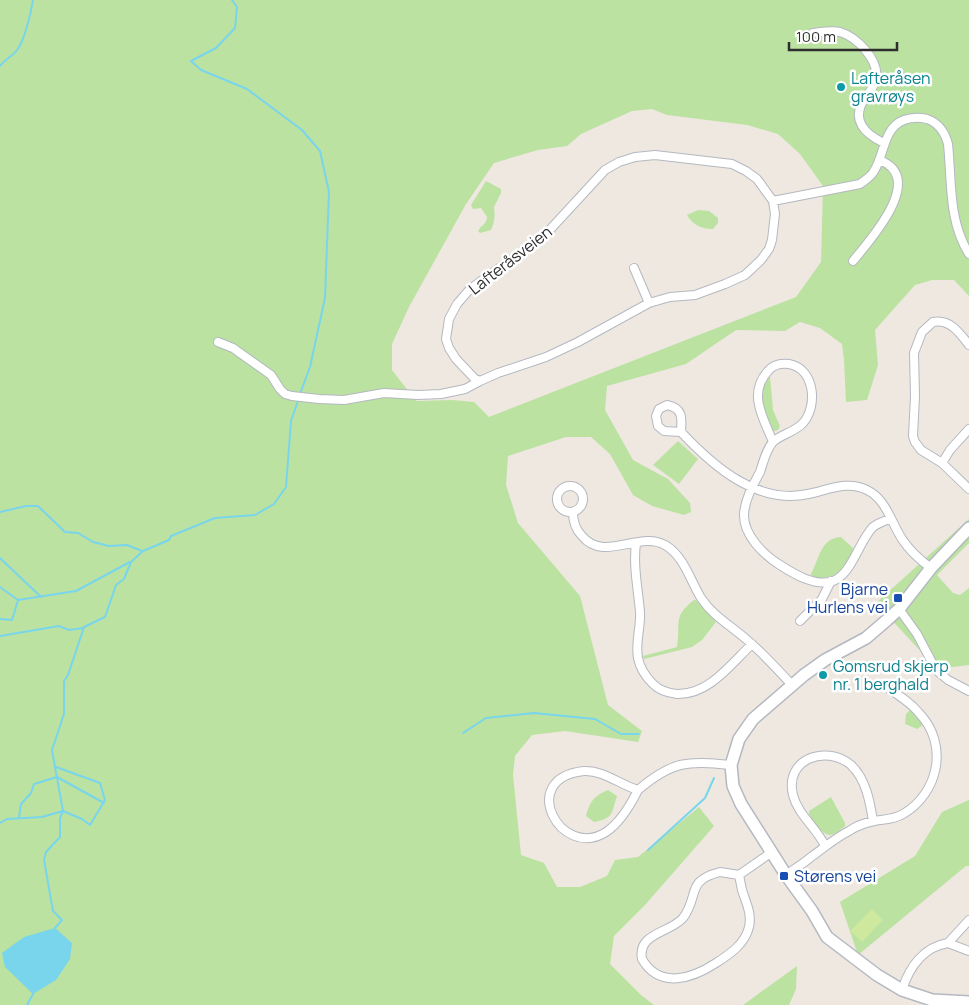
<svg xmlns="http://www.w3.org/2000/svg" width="969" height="1005" font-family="Manrope,sans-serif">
  <rect width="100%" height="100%" fill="#eee8e1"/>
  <!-- green -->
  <path fill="#bbe2a0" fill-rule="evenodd" d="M0,0H969V296L954,280H932L915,285L875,330L878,365L867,400L846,402L844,360L842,344L820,328L800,322L785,331L736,330L686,364L607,386L605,410L633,460L668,479L690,503L691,512L684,515L652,506L633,495L610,454L591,437H566L508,456L506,485L518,523L580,596L608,705L642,731L638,742L565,731L532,735L515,756L513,775L521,855L544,863L557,887H580L607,876L615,860L638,857L699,807L714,826L645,905L614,936L610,964L641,995L654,1005H0ZM652,109L667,115L747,125L778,134L800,154L823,186L821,262L796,297L489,417L474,402L452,400L416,401L392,370V344L409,307L466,204L494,163L538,150L567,146L581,134L632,111Z
    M486,181L501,189V193L494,207C495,216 495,221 491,230L480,233L478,231C481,225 487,224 487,217L481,208L473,209L471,205Z
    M698,210L709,211L718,218V223L713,229C701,229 693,225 687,215Z
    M770,376L773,410L780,426L778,430L774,431C762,421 755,386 770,376Z
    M678,441L698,459L679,484L653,465Z
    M969,519V543L937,575L953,593L960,595L969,588V665L937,669L876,603Z
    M841,537L854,549C845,569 837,581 812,577L811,574C819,560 820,538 841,537Z
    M694,600H696L716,622L702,640L692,647L644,659L643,656L677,647C681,623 672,617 694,600Z
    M910,710L923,725L917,729L905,724L906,714Z
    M608,790L617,796C611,814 614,818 594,822L586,816C590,801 594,796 608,790Z
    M831,797L845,823V826C841,829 835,835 830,835C822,835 813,820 809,814V811Z
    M969,800V866H966L858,955L840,902L915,856L942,812Z
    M797,966L796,989L789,1005H743Z"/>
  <!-- pitch -->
  <path fill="#cee89d" d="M872,909L883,920L862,942L850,931Z"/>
  <!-- water -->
  <path fill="#79d5eb" d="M55,928L72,943L70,959L56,980L33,994L5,967L2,953L24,937Z"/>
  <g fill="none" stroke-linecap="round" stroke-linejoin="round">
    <!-- stream -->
    <path stroke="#79d5eb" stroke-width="2" d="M232,0L237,7L235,28L216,48L191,61L201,70L247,89L302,130L320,151L329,192L325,298L310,367L300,394
      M0,66C5,59 13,56 17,50C25,40 31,12 33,0
      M0,512L26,506H38L65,532L78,533L93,542L109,546L127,545L142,551
      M0,558L41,597
      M0,587L18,600
      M0,619L12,620L18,600L76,591L130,562
      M0,636L59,626L69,630L83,628
      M463,733L486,718L534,713L595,719L621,734H639
      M19,817L21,804L31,793L34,784L57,777L104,803
      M0,823L7,819L42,817L63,811L82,819L90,825L105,800L100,783L56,767
      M648,850L705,798L714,778
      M55,928L62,920L53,911L44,860L46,852L60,837V818L63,811L52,750L64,714V681L68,675L84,627L105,617L116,585L124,579L131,562L143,551L169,540L171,536L215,518L255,515L274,504L286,487L291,421L299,398
      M27,1005L33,994"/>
    <!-- street casing -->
    <g stroke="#b4b8c0" stroke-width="10">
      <path id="street" d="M813,33C822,32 831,30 840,32C857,37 879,60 876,78C875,86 870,91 865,98C850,120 865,134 884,143
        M655,155L732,164L746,171L757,179L773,201L775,214L772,240L769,249L761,260L745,275L725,284L695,295L670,297L649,303L578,342L546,357L498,373L480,381L475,379L456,359L449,348L446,339L449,319L457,304L470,289L545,235L605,170L619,162L635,157Z
        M773,201L860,184C865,180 871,177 874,171C885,154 883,128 904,120C912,117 919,117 927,119C939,123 945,133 948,144C952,182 948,220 969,254
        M853,261C871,239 927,177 879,160
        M634,268L649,303
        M218,342L233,348L271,375L280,389L285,394L292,396L319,399L344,400L384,393L418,395L441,394L465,389L480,381
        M969,345C959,332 950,319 933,322L922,332L914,353L915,396L913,436L915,442L921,450L942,463L969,489
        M667,405C683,408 682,418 681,432L664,431L658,426L656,416L659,409Z
        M681,432C713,466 757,505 808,494C828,490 848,480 867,490C886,499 891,522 902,539C909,550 920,560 931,568
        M773,442C764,419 747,394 768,371C773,365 781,363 789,364C815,369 818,406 803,423C795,432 782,434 774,441C767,447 763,463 760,472C753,485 745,499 744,514C743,535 764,555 780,565C794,574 815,587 833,581C852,574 859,541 873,527C878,523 884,521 890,519
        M942,463L950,450L969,429
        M557 499a13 13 0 1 1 26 0a13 13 0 1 1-26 0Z
        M573,512C573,522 575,529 582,536C604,563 640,530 665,545C684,556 690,580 701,598C713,616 730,625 746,639C763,653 777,669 792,685
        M636,543C633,567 638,588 640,612C641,627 635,643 638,658C640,669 646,677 653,684C660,691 668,693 677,694C709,695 731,664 752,644
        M899,609L917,634L936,670L948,680L969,691
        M800,621L822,599L831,581
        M638,790C631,804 620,823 606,832C561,861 516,778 584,771C604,770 620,785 638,790C673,760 688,761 731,765
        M825,846C817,828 798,815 793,795C784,759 826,744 851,765C866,779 870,802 873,821
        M720,872L739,875C740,880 741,885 742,890C746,903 752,913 749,927C745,944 730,954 716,963C693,978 660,990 642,959C637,933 670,933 683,918C700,895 685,881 720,872Z
        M739,875L772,852
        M786,875C794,869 803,864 811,857C824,848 835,838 849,831C856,826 865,823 874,821C884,819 893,820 903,814C939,793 949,744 919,713C911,703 900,696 889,689
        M948,943L969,920
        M902,990C909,968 923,947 948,943L969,951"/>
    </g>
    <!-- secondary casing -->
    <g stroke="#b4b8c0" stroke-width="14">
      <path id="secondary" d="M969,528L931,568L899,609L887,620L866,638L825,660L804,675L753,719L739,739L731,765L733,786L741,804L786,875L812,911L827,937L877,975L902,990L932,1000L969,1002"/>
    </g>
    <!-- street -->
    <use href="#street" stroke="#fff" stroke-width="8"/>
    <!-- secondary -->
    <use href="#secondary" stroke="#fff" stroke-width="11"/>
  </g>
  <!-- markers -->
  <g fill="#0f9aa8" stroke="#fff" stroke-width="2">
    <circle cx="841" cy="87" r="5"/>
    <circle cx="823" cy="675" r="5"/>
  </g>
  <g fill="#1a4fb4" stroke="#fff" stroke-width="2">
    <rect x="893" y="593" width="10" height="10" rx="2.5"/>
    <rect x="779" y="871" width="10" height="10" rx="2.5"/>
  </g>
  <g text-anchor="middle" stroke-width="5" stroke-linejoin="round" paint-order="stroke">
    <!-- culture labels -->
    <g font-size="16" fill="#0d838f" stroke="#fff" text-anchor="start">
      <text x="851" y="84">Lafteråsen<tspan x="851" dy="18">gravrøys</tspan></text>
      <text x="833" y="672">Gomsrud skjerp<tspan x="833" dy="18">nr. 1 berghald</tspan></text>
    </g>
    <!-- street labels -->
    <g font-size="16" fill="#2e2e2e" stroke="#fff">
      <text transform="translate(510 260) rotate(-38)" y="6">Lafteråsveien</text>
    </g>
    <!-- transit labels -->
    <g font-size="16" fill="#164399" stroke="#fff" text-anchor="end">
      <text x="888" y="595">Bjarne<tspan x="888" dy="18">Hurlens vei</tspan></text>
      <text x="794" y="882" text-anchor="start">Størens vei</text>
    </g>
  </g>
  <!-- scale -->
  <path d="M789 42v8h108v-8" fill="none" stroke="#2e2e2e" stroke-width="2.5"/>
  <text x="796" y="42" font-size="15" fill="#2e2e2e" stroke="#ffffff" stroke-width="4" paint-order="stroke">100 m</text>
</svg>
